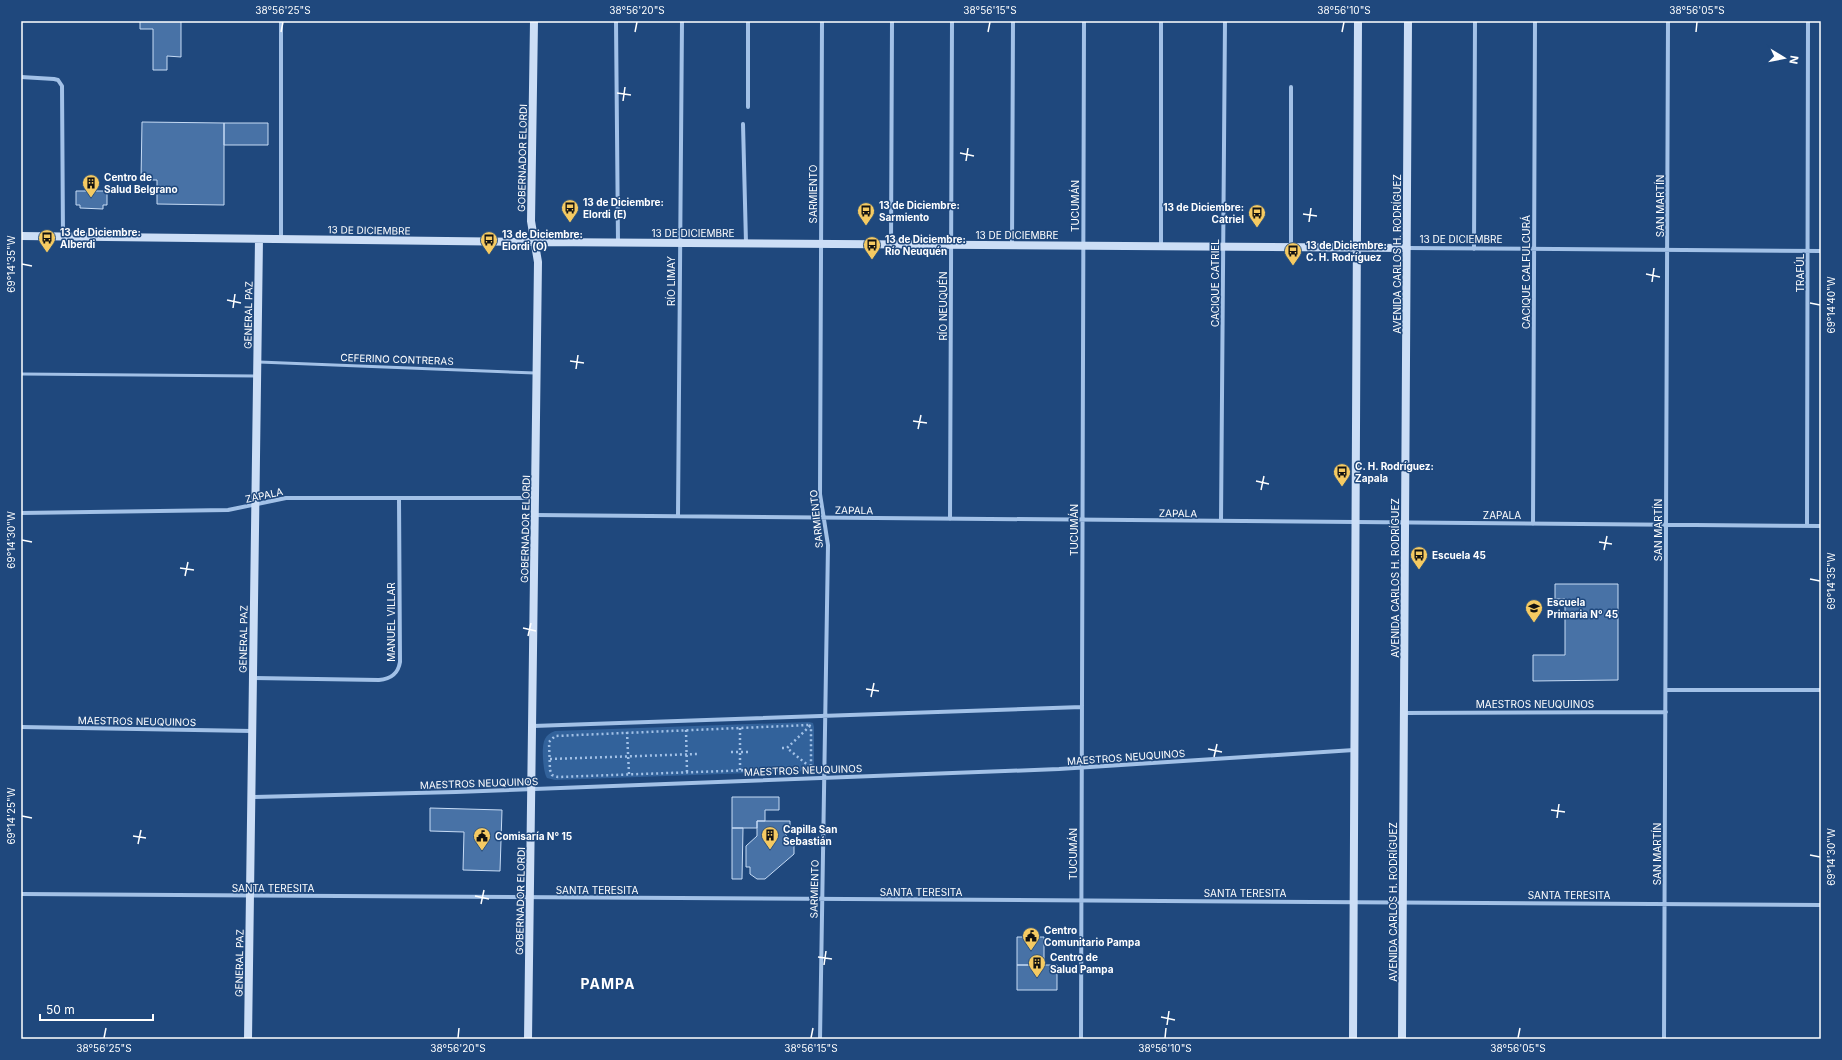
<svg xmlns="http://www.w3.org/2000/svg" width="1842" height="1060" font-family="Inter,sans-serif">
  <rect width="100%" height="100%" fill="#1f487d"/>
  <!-- green -->
  <path fill="#32629b" d="M809,722L813,723L814,727V764L813,768L809,771L555,780L547,778C543,772 541,746 545,739C547,735 550,733 555,731Z"/>
  <!-- building -->
  <path fill="#4872a6" stroke="#c6dbf5" d="M140,21H181V57L167,56V70H153V29H140Z
    M142,122L224,123V205L157,204V180H141Z
    M224,123H268V145H224Z
    M76,191H107V205H103V209L80,208V205H76Z
    M1555,584H1618V680L1533,681V655H1565V599H1555Z
    M732,797H779V810H765V821H757V828H732Z
    M430,808L502,810L500,871L463,870L464,832L430,831Z
    M757,821H790V827H785L783,831L794,845V854L765,879H757L750,874V867H746V846L757,836Z
    M732,828H743L742,879H732Z
    M1017,937H1044V965H1017Z
    M1017,965H1057V990H1017Z"/>
  <g fill="none" stroke-linecap="round" stroke-linejoin="round">
    <!-- path -->
    <path stroke="#a2c1e7" stroke-width="2.5" stroke-dasharray="2 3" stroke-linecap="butt" d="M809,725L811,727V765L808,768L558,777L552,775L550,770L549,742L555,736Z
      M740,728V770
      M686,730L687,772
      M627,732L629,774
      M782,748H787
      M731,752H749
      M550,759L698,754
      M810,767L787,748L810,726"/>
    <!-- lane -->
    <path stroke="#a2c1e7" stroke-width="3" d="M259,362L535,373
      M21,374L257,376"/>
    <!-- street -->
    <path stroke="#a2c1e7" stroke-width="4" d="M616,21L618,242
      M748,21V107
      M1161,21V246
      M21,77L54,79L58,80L62,86L63,236
      M1291,87V247
      M743,124L746,243
      M281,239V21
      M891,244L892,21
      M1012,245L1013,21
      M1407,248L1821,251
      M1474,249L1475,21
      M21,513L228,510L286,498H535
      M535,515L1821,526
      M678,516L682,21
      M950,519L952,21
      M1221,521L1225,21
      M1533,524L1535,21
      M1807,526L1808,21
      M253,678L379,680C391,679 398,674 400,662L399,498
      M1666,690H1821
      M1404,713L1666,712
      M533,726L1082,707
      M21,727L252,731
      M251,797L456,792L1059,769L1354,750
      M21,894L1821,905
      M820,1039L828,545L820,494L822,21
      M1081,1039L1084,21
      M1664,1039L1668,21"/>
    <!-- secondary -->
    <path stroke="#ccdef6" stroke-width="8" d="M21,236L535,242L1407,248
      M248,1039L259,239
      M528,1039L538,262L531,221L534,21
      M1353,1039L1358,21
      M1402,1039L1408,21"/>
  </g>
  <!-- ticks -->
  <path fill="none" stroke="#fff" stroke-width="1.5" d="M281,32L283,22M635,32L637,22M988,32L990,22M1342,32L1344,22M1696,32L1697,22M617,93L631,95M623,101L625,87M960,153L974,156M966,161L968,148M1303,214L1317,216M1309,222L1311,208M22,264L32,266M1646,274L1660,277M1652,282L1654,268M227,300L241,303M1810,303L1820,305M233,308L235,294M570,361L584,363M576,369L578,355M913,421L927,423M918,429L921,415M1256,481L1269,484M1261,490L1264,476M22,540L32,542M1599,542L1612,544M1604,550L1607,536M180,568L194,570M185,576L188,562M1810,579L1820,581M523,628L536,631M528,636L531,623M866,689L879,691M871,697L874,683M1208,749L1222,752M1214,757L1217,744M1551,810L1565,812M22,816L32,818M1557,818L1559,804M133,836L146,838M138,844L141,830M1810,855L1820,857M475,896L489,899M481,904L484,890M818,957L832,959M824,965L826,951M1161,1017L1175,1020M1167,1025L1169,1011M104,1038L106,1028M458,1038L459,1028M811,1038L813,1028M1165,1038L1166,1028M1518,1038L1520,1028"/>
  <!-- icons -->
  <defs>
    <g id="building-pin" transform="scale(0.9)"><path d="M0 17L-7.5 6A9.5 9.5 0 1 1 7.5 6Z" fill="#f5ca62" stroke="#1f487d"/><path d="M-4-6H4V6H1V3H-1V6H-4ZM-2.5-4.3h1.7v1.8h-1.7ZM.8-4.3h1.7v1.8H.8ZM-2.5-1h1.7V.8h-1.7ZM.8-1h1.7V.8H.8Z" fill="#111"/></g>
    <g id="bus-pin" transform="scale(0.9)"><path d="M0 17L-7.5 6A9.5 9.5 0 1 1 7.5 6Z" fill="#f5ca62" stroke="#1f487d"/><path d="M-5-6H5V4H4V6H2V4H-2V6H-4V4H-5ZM-3.5-4V0h7V-4ZM-3.5 1.2v1.5H-2V1.2ZM2 1.2v1.5H3.5V1.2Z" fill="#111"/></g>
    <g id="school-pin" transform="scale(0.9)"><path d="M0 17L-7.5 6A9.5 9.5 0 1 1 7.5 6Z" fill="#f5ca62" stroke="#1f487d"/><path d="M0-5L7-2L0 1L-7-2ZM-4 1L0 2.5L4 1V4Q0 6-4 4Z" fill="#111"/></g>
    <g id="civic-pin" transform="scale(0.9)"><path d="M0 17L-7.5 6A9.5 9.5 0 1 1 7.5 6Z" fill="#f5ca62" stroke="#1f487d"/><path d="M-.6-6.5H3V-4.5H.6V-3L4-1V1h2V6H-6V1h2V-1L-.6-3ZM-1.2 2.5V6h2.4V2.5Z" fill="#111"/></g>
  </defs>
  <g fill-rule="evenodd">
    <use href="#building-pin" x="91" y="183"/>
    <use href="#bus-pin" x="570" y="208"/>
    <use href="#bus-pin" x="866" y="211"/>
    <use href="#bus-pin" x="1257" y="213"/>
    <use href="#bus-pin" x="47" y="238"/>
    <use href="#bus-pin" x="489" y="240"/>
    <use href="#bus-pin" x="872" y="245"/>
    <use href="#bus-pin" x="1293" y="251"/>
    <use href="#bus-pin" x="1342" y="472"/>
    <use href="#bus-pin" x="1419" y="555"/>
    <use href="#school-pin" x="1534" y="608"/>
    <use href="#building-pin" x="770" y="835"/>
    <use href="#civic-pin" x="482" y="836"/>
    <use href="#civic-pin" x="1031" y="936"/>
    <use href="#building-pin" x="1037" y="963"/>
  </g>
  <g text-anchor="middle" stroke-width="3" stroke-linejoin="round" paint-order="stroke">
    <!-- street labels -->
    <g font-size="10" fill="#fff" stroke="#1f487d">
      <text transform="translate(522 158) rotate(-89)" y="4">GOBERNADOR ELORDI</text>
      <text transform="translate(813 194) rotate(-90)" y="4">SARMIENTO</text>
      <text transform="translate(1075 206) rotate(-90)" y="4">TUCUMÁN</text>
      <text transform="translate(1660 206) rotate(-90)" y="4">SAN MARTÍN</text>
      <text transform="translate(369 230) rotate(1)" y="4">13 DE DICIEMBRE</text>
      <text x="693" y="237">13 DE DICIEMBRE</text>
      <text x="1017" y="239">13 DE DICIEMBRE</text>
      <text x="1461" y="243">13 DE DICIEMBRE</text>
      <text transform="translate(1397 254) rotate(-90)" y="4">AVENIDA CARLOS H. RODRÍGUEZ</text>
      <text transform="translate(1526 272) rotate(-90)" y="4">CACIQUE CALFULCURÁ</text>
      <text transform="translate(1800 273) rotate(-90)" y="4">TRAFÚL</text>
      <text transform="translate(671 281) rotate(-90)" y="4">RÍO LIMAY</text>
      <text transform="translate(1215 283) rotate(-90)" y="4">CACIQUE CATRIEL</text>
      <text transform="translate(943 306) rotate(-90)" y="4">RÍO NEUQUÉN</text>
      <text transform="translate(248 315) rotate(-89)" y="4">GENERAL PAZ</text>
      <text transform="translate(397 359) rotate(2)" y="4">CEFERINO CONTRERAS</text>
      <text transform="translate(264 495) rotate(-12)" y="4">ZAPALA</text>
      <text transform="translate(854 510) rotate(1)" y="4">ZAPALA</text>
      <text transform="translate(1178 513) rotate(1)" y="4">ZAPALA</text>
      <text x="1502" y="519">ZAPALA</text>
      <text transform="translate(816 519) rotate(-96)" y="4">SARMIENTO</text>
      <text transform="translate(525 529) rotate(-89)" y="4">GOBERNADOR ELORDI</text>
      <text transform="translate(1074 530) rotate(-90)" y="4">TUCUMÁN</text>
      <text transform="translate(1658 530) rotate(-90)" y="4">SAN MARTÍN</text>
      <text transform="translate(1395 578) rotate(-90)" y="4">AVENIDA CARLOS H. RODRÍGUEZ</text>
      <text transform="translate(391 622) rotate(-90)" y="4">MANUEL VILLAR</text>
      <text transform="translate(243 639) rotate(-89)" y="4">GENERAL PAZ</text>
      <text x="1535" y="708">MAESTROS NEUQUINOS</text>
      <text transform="translate(137 721) rotate(1)" y="4">MAESTROS NEUQUINOS</text>
      <text transform="translate(1126 757) rotate(-4)" y="4">MAESTROS NEUQUINOS</text>
      <text transform="translate(803 770) rotate(-2)" y="4">MAESTROS NEUQUINOS</text>
      <text transform="translate(479 783) rotate(-2)" y="4">MAESTROS NEUQUINOS</text>
      <text transform="translate(1073 854) rotate(-90)" y="4">TUCUMÁN</text>
      <text transform="translate(1657 854) rotate(-90)" y="4">SAN MARTÍN</text>
      <text x="273" y="892">SANTA TERESITA</text>
      <text transform="translate(814 889) rotate(-89)" y="4">SARMIENTO</text>
      <text x="597" y="894">SANTA TERESITA</text>
      <text x="921" y="896">SANTA TERESITA</text>
      <text x="1245" y="897">SANTA TERESITA</text>
      <text x="1569" y="899">SANTA TERESITA</text>
      <text transform="translate(520 901) rotate(-89)" y="4">GOBERNADOR ELORDI</text>
      <text transform="translate(1393 902) rotate(-90)" y="4">AVENIDA CARLOS H. RODRÍGUEZ</text>
      <text transform="translate(239 963) rotate(-89)" y="4">GENERAL PAZ</text>
    </g>
    <!-- poi labels -->
    <g font-size="10" font-weight="bold" fill="#fff" stroke="#1f487d" text-anchor="start">
      <text x="104" y="181">Centro de<tspan x="104" dy="12">Salud Belgrano</tspan></text>
      <text x="583" y="206">13 de Diciembre:<tspan x="583" dy="12">Elordi (E)</tspan></text>
      <text x="879" y="209">13 de Diciembre:<tspan x="879" dy="12">Sarmiento</tspan></text>
      <text x="1244" y="211" text-anchor="end">13 de Diciembre:<tspan x="1244" dy="12">Catriel</tspan></text>
      <text x="60" y="236">13 de Diciembre:<tspan x="60" dy="12">Alberdi</tspan></text>
      <text x="502" y="238">13 de Diciembre:<tspan x="502" dy="12">Elordi (O)</tspan></text>
      <text x="885" y="243">13 de Diciembre:<tspan x="885" dy="12">Río Neuquén</tspan></text>
      <text x="1306" y="249">13 de Diciembre:<tspan x="1306" dy="12">C. H. Rodríguez</tspan></text>
      <text x="1355" y="470">C. H. Rodríguez:<tspan x="1355" dy="12">Zapala</tspan></text>
      <text x="1432" y="559">Escuela 45</text>
      <text x="1547" y="606">Escuela<tspan x="1547" dy="12">Primaria N° 45</tspan></text>
      <text x="783" y="833">Capilla San<tspan x="783" dy="12">Sebastián</tspan></text>
      <text x="495" y="840">Comisaría N° 15</text>
      <text x="1044" y="934">Centro<tspan x="1044" dy="12">Comunitario Pampa</tspan></text>
      <text x="1050" y="961">Centro de<tspan x="1050" dy="12">Salud Pampa</tspan></text>
    </g>
    <!-- district labels -->
    <g font-size="14" font-weight="bold" letter-spacing="1" fill="#fff" stroke="#1f487d">
      <text x="608" y="989">PAMPA</text>
    </g>
  </g>
  <!-- border -->
  <rect width="1842" height="1060" fill="none" stroke="#1f487d" stroke-width="44"/>
  <!-- north arrow -->
  <g transform="translate(1784 58) rotate(100)" stroke="#1f487d" stroke-width="3" paint-order="stroke">
  <path d="M0-3L7 15L0 10L-7 15Z" fill="#ffffff"/>
  <text y="-6" font-size="11" font-weight="bold" text-anchor="middle" fill="#ffffff">N</text>
  </g>
  <!-- scale -->
  <path d="M40 1014v6h113v-6" fill="none" stroke="#ffffff" stroke-width="2"/>
  <text x="46" y="1014" font-size="12" fill="#ffffff" stroke="#1f487d" stroke-width="3" paint-order="stroke">50 m</text>
  <rect x="22" y="22" width="1798" height="1016" fill="none" stroke="#fff" stroke-width="1.5"/>
  <g font-size="10" text-anchor="middle" fill="#fff">
    <text x="283" y="14">38°56'25"S</text>
    <text x="637" y="14">38°56'20"S</text>
    <text x="990" y="14">38°56'15"S</text>
    <text x="1344" y="14">38°56'10"S</text>
    <text x="1697" y="14">38°56'05"S</text>
    <text transform="translate(11 264) rotate(-90)" y="4">69°14'35"W</text>
    <text transform="translate(1831 305) rotate(-90)" y="4">69°14'40"W</text>
    <text transform="translate(11 540) rotate(-90)" y="4">69°14'30"W</text>
    <text transform="translate(1831 581) rotate(-90)" y="4">69°14'35"W</text>
    <text transform="translate(11 816) rotate(-90)" y="4">69°14'25"W</text>
    <text transform="translate(1831 857) rotate(-90)" y="4">69°14'30"W</text>
    <text x="104" y="1052">38°56'25"S</text>
    <text x="458" y="1052">38°56'20"S</text>
    <text x="811" y="1052">38°56'15"S</text>
    <text x="1165" y="1052">38°56'10"S</text>
    <text x="1518" y="1052">38°56'05"S</text>
  </g>
</svg>
